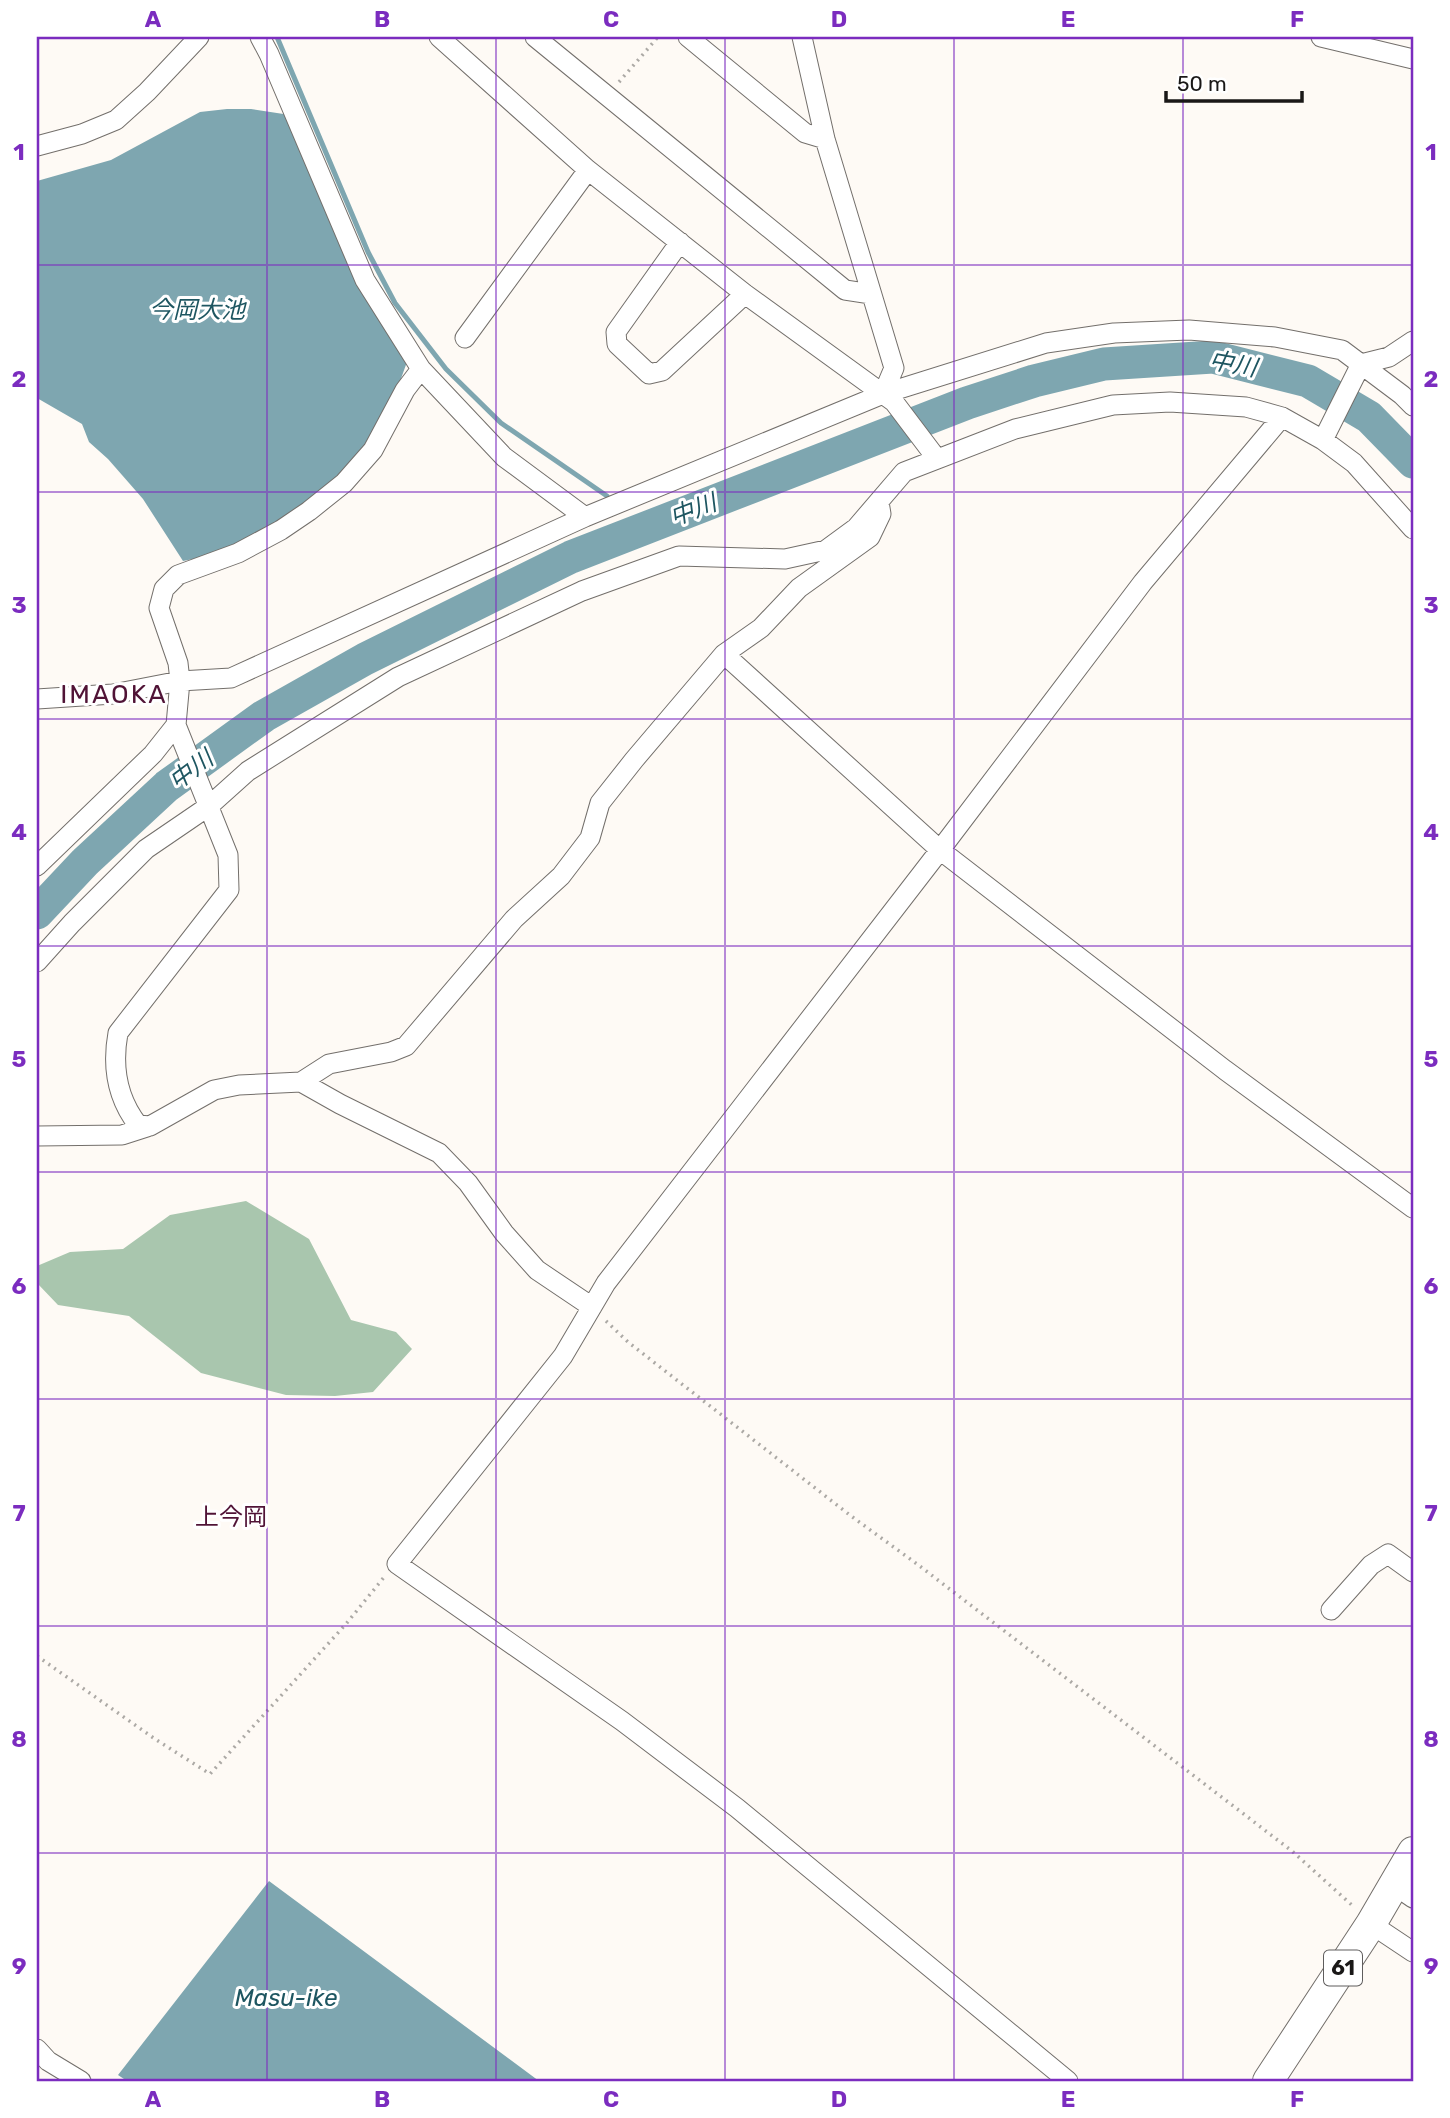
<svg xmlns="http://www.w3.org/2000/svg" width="1450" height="2118" font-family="Rubik,'Noto Sans JP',sans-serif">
  <rect width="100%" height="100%" fill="#fefaf5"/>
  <!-- forest -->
  <path fill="#a9c6ae" d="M246,1201L309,1239L351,1320L396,1332L412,1349L373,1392L335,1396L286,1395L201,1373L129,1316L58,1305L37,1283V1266L70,1252L123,1249L170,1215Z"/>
  <!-- water -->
  <path fill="#7ea6b0" d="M227,109H251L290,115L407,362L395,395L380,421L349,468L329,486L251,541L218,554L183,561L143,499L108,459L89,442L82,424L37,398V181L111,160L200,112Z
    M269,1881L539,2081H127L118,2075Z"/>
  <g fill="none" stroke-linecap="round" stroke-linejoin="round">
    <!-- stream -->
    <path stroke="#7ea6b0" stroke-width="5" d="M277,37L368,252L395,303L446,369L501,423L607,496
      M639,517L652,525"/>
    <!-- river -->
    <path stroke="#7ea6b0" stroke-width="33" d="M37,913L85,862L167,786L264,716L365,659L571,557L967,403L1034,381L1104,364L1213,357L1308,381L1369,417L1413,462"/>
    <!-- street casing -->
    <g stroke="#736f6b" stroke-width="21">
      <path id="street" d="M260,37L269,54L365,280L421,369L504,457L585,517
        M439,37L588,170L745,294L894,402L937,459
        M535,37L845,290L871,294
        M688,37L805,133L825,139
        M802,37L825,139L894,368L883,394
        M1321,37L1413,59
        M37,146L82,134L116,120L147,92L199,37
        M680,242L616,332L617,344L649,374L662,371L745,294
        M465,338L588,170
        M421,369L405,390L373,450L344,483L309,511L281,530L238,553L178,575L164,589L159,608L178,663L180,681L176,725L228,855L229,890L118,1033C112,1066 117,1098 138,1125L150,1126L214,1090L239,1085L301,1082L340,1104L439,1153L468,1183L504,1233L537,1270L592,1307
        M1323,440L1361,364L1389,357L1413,341
        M724,654L940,850L1225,1070L1413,1208
        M37,699L113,694L180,681L231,678L585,517L883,394L1046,343L1114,333L1189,330L1275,337L1342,350L1402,395L1413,406
        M37,866L153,754L176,725
        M37,962L72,923L146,849L209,806L248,771L398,677L582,591L679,556L785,559L826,550L856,528L904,472L1015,429L1113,405L1170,402L1246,407L1282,417L1323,440L1354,463L1413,529
        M301,1082L329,1064L391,1052L406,1046L514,919L561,876L590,838L600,803L634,760L724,654L761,628L799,588L870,537L881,514L879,502
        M37,1136L122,1135L150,1126
        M1331,1610L1371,1565L1388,1554L1413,1572
        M1394,1885L1413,1898
        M1371,1924L1413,1952
        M37,2049L48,2061L81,2081
        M1068,2081L737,1808L622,1721L397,1564L563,1356L606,1283L940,850L1143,582L1282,417"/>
    </g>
    <!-- primary casing -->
    <g stroke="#736f6b" stroke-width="32">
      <path id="primary" d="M1268,2081L1371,1924L1413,1852"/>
    </g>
    <!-- path -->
    <path stroke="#aca9a5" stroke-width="3.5" stroke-dasharray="2 5" stroke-linecap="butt" d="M619,82L658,37
      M606,1321L628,1342L851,1516L917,1564L1292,1851L1354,1907
      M37,1656L155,1739L210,1774L346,1624L385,1576"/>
    <!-- street -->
    <use href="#street" stroke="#fff" stroke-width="19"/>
    <!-- primary -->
    <use href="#primary" stroke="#fff" stroke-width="30"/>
  </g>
  <!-- grid -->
  <path fill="none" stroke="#7b2cbf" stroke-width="2" stroke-opacity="0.55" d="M267,37V2081M496,37V2081M725,37V2081M954,37V2081M1183,37V2081M37,265H1413M37,492H1413M37,719H1413M37,946H1413M37,1172H1413M37,1399H1413M37,1626H1413M37,1853H1413"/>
  <g text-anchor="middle" stroke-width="6" stroke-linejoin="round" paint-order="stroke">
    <!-- shield labels -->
    <rect fill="#fff" stroke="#5f5d5d" stroke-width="2" x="1324" y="1950.5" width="38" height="35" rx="5"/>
    <g font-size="21" font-weight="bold" fill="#1a1817">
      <text x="1343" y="1975">61</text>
    </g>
    <!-- water labels -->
    <g font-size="24" font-style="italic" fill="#1e5661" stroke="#fff">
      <text x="197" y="318">今岡大池</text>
      <text transform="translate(1233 364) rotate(10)" y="8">中川</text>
      <text transform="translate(693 510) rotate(-21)" y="8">中川</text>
      <text transform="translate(191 770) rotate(-37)" y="8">中川</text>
      <text x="286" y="2006">Masu-ike</text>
    </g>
    <!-- neighbourhood labels -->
    <g font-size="24" fill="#501336" stroke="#fff">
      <text x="231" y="1525">上今岡</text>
    </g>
    <!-- quarter labels -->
    <g font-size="26" letter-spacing="2" fill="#501336" stroke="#fff">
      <text x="114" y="703">IMAOKA</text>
    </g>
  </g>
  <!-- border -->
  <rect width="1450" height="2118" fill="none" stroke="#ffffff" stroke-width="77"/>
  <!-- scale -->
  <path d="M1166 91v10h136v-10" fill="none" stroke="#1a1817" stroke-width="3.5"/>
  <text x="1177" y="91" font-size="21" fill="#1a1817" stroke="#ffffff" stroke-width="5" paint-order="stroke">50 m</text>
  <rect x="38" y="38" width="1374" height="2042" fill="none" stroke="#7b2cbf" stroke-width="2.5"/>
  <g font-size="23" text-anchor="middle" font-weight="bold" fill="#7b2cbf">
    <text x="153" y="27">A</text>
    <text x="382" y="27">B</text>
    <text x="611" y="27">C</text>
    <text x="839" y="27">D</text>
    <text x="1068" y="27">E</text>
    <text x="1297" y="27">F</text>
    <text x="19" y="160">1</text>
    <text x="1431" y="160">1</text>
    <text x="19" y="387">2</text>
    <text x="1431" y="387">2</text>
    <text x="19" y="613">3</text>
    <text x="1431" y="613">3</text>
    <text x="19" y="840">4</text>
    <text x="1431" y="840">4</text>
    <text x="19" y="1067">5</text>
    <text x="1431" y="1067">5</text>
    <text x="19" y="1294">6</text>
    <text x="1431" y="1294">6</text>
    <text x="19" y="1521">7</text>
    <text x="1431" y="1521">7</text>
    <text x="19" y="1747">8</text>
    <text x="1431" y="1747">8</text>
    <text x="19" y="1974">9</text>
    <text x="1431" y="1974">9</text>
    <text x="153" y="2107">A</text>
    <text x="382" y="2107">B</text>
    <text x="611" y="2107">C</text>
    <text x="839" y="2107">D</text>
    <text x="1068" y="2107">E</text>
    <text x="1297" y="2107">F</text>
  </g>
</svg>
